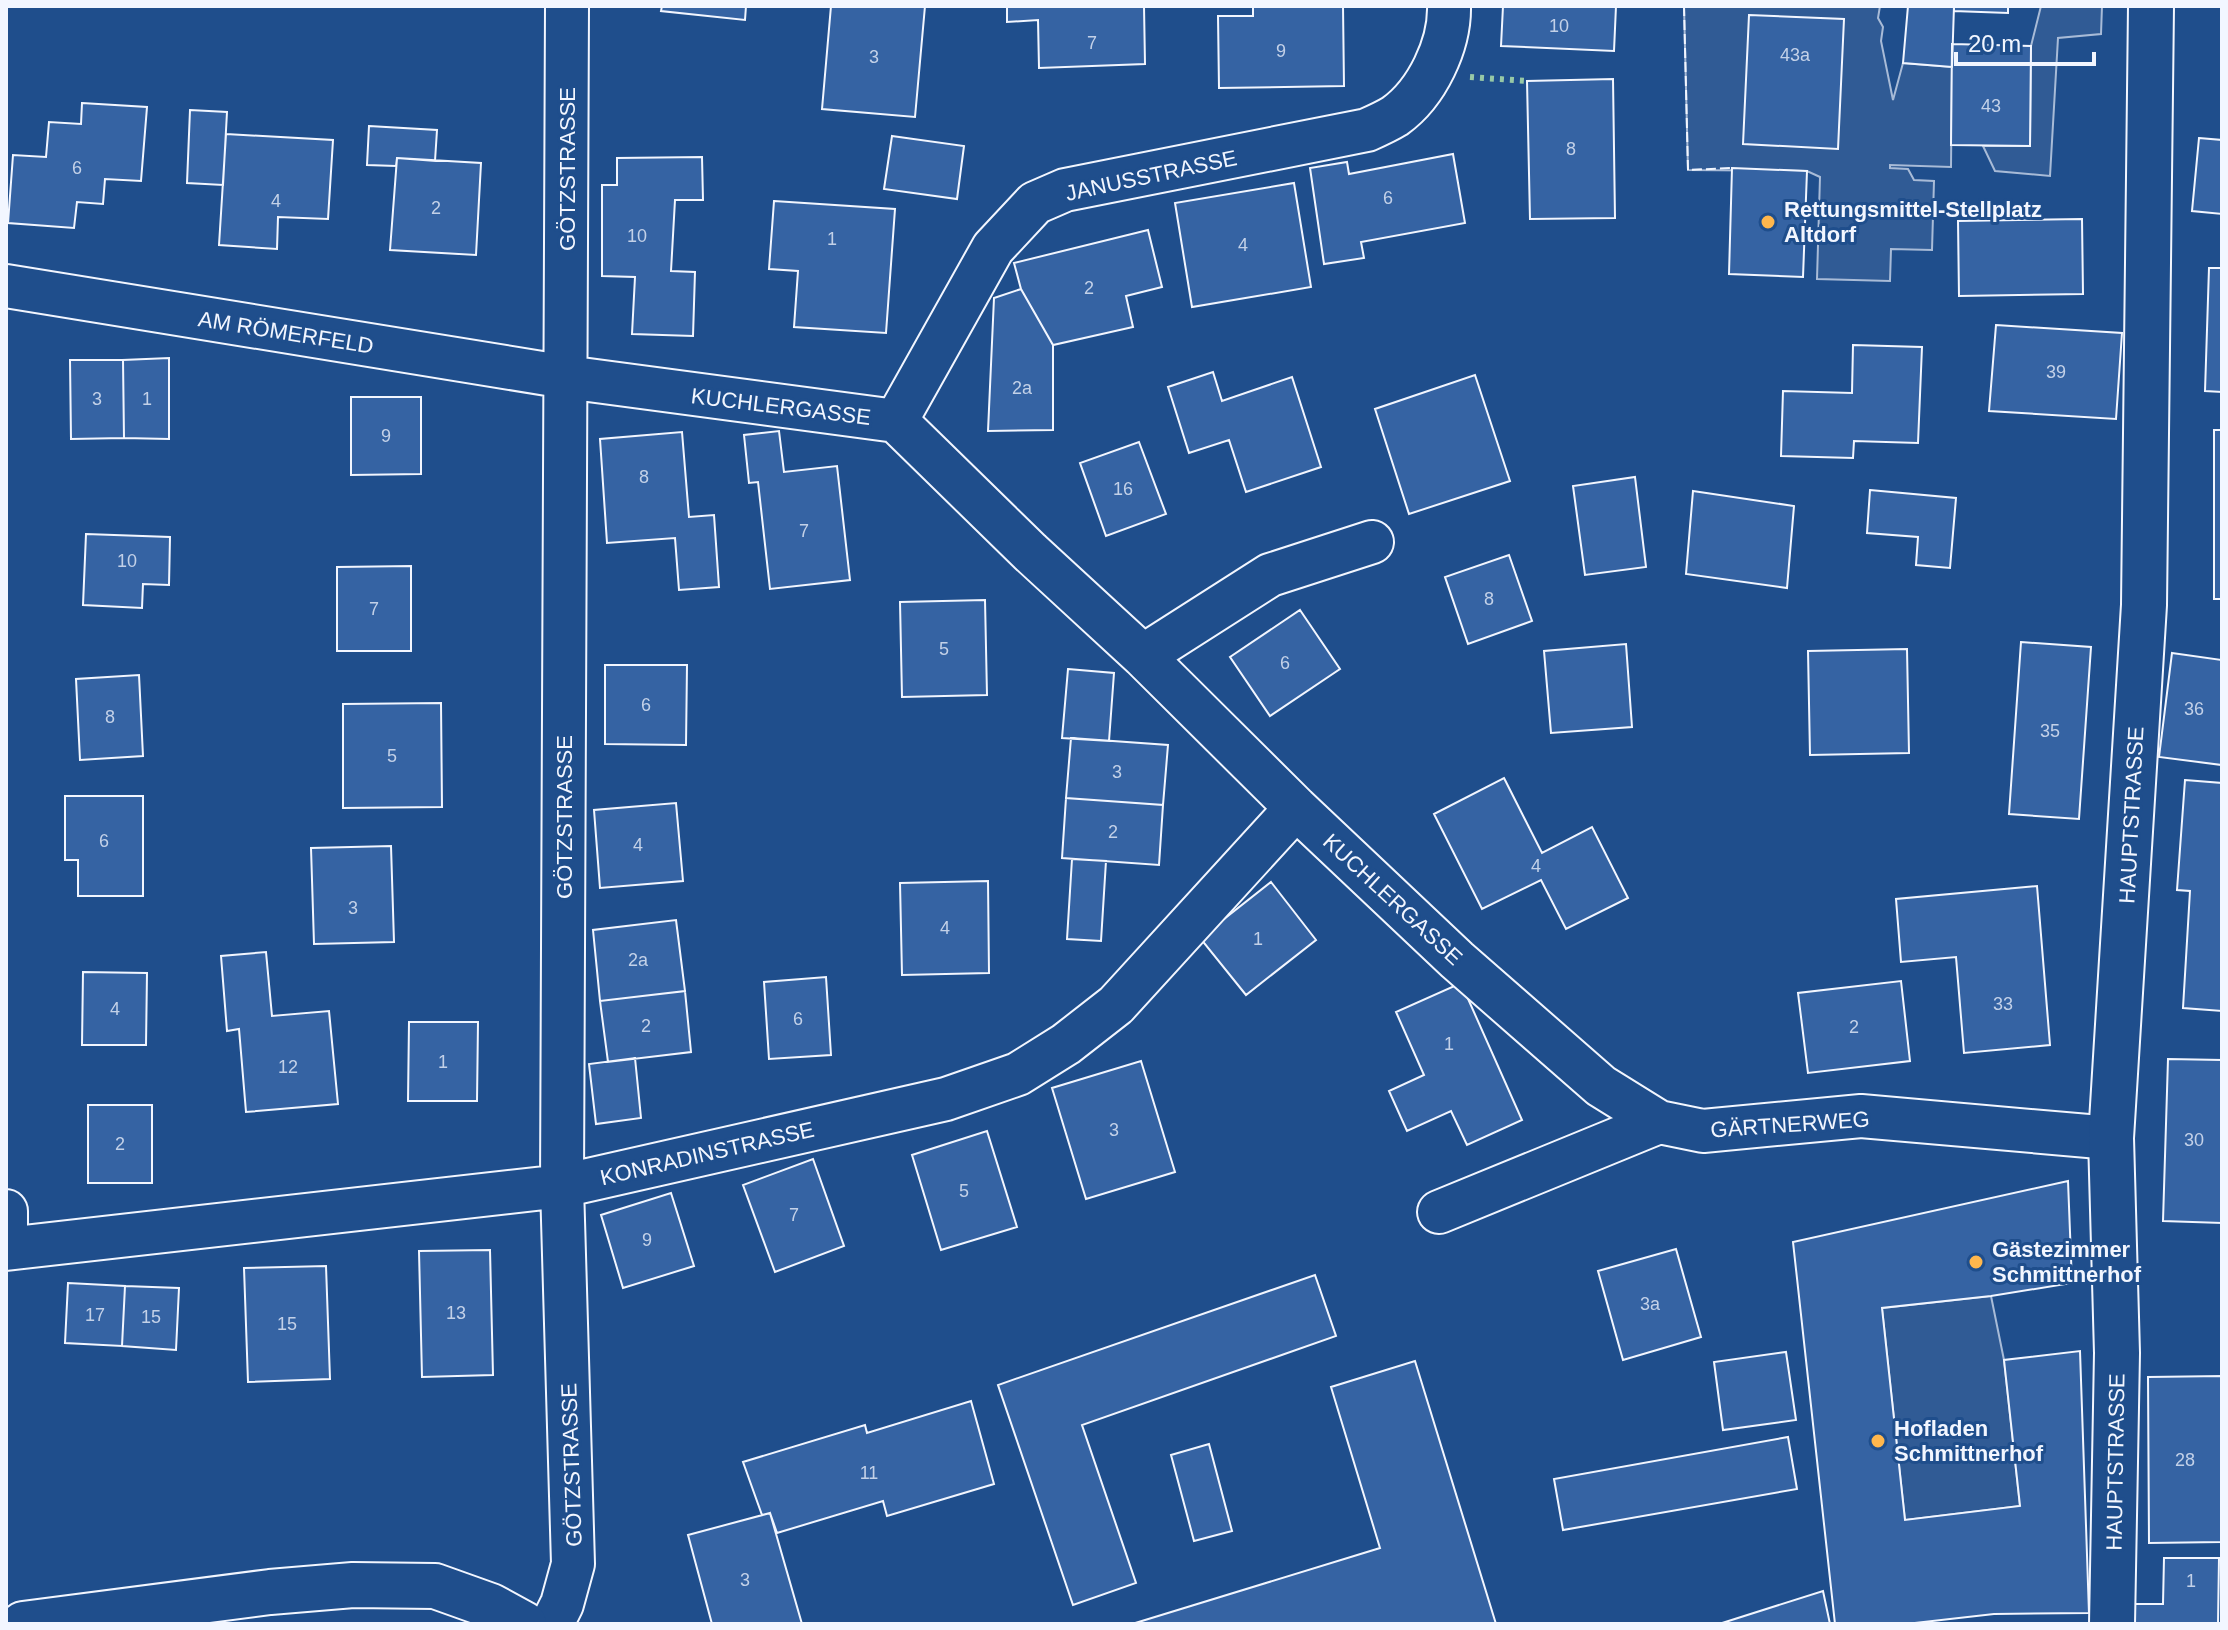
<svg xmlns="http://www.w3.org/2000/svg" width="2228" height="1630" font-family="Arial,sans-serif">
  <rect width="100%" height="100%" fill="#1f4e8c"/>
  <!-- built -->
  <path fill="#305b95" stroke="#a8bbd7" stroke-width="2" d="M1684,6H1880L1878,18L1883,27L1881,41L1893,100L1903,63L1952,67L1951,167L1890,165V168L1908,169L1914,180L1934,181L1932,250L1891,249L1890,281L1817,279L1820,177L1807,171L1688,170Z
    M2041,6H2102L2101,34L2058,38L2050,176L1995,171L1983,146H2030L2031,46Z
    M1991,1296L2004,1360L2020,1506L1905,1520L1882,1308Z"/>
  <!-- building -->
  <path fill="#3563a3" stroke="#f2f6ff" stroke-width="2" d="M662,6H746L745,20L661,11Z
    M831,6H925L915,117L822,109Z
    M1007,6H1144L1145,64L1039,68L1038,20L1007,22Z
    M1253,6H1343L1344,86L1219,88L1218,16H1253Z
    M1503,6H1616L1614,51L1501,46Z
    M1908,6H1954L1952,67L1903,63Z
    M1954,6H2008V13L1954,11Z
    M1749,15L1844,19L1838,149L1743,144Z
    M1952,44L2031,46L2030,146L1951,145Z
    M1613,79L1615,218L1530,219L1527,81Z
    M82,103L147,107L141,181L105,179L103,204L77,202L74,228L8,223L13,155L46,157L49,122L81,124Z
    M190,110L227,112L223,185L187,183Z
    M369,126L437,130L435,161L397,158L396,166L367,165Z
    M226,134L333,140L328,219L278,217L277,249L219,245Z
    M892,136L964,146L957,199L884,189Z
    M2199,138L2222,140V214L2192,211Z
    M1453,154L1465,223L1361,242L1364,258L1324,264L1310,168L1347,162L1349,174Z
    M702,157L703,200H675L671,271L695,272L693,336L632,334L635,277L602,276V185H617V158Z
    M397,158L481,163L476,255L390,250Z
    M1732,168L1807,171L1803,277L1729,274Z
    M1294,183L1311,287L1192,307L1175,203Z
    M774,201L895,209L886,333L794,327L798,271L769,269Z
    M2082,219L2083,294L1959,296L1958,221Z
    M1148,230L1162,287L1126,296L1133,327L1053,345L1021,289L1014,263Z
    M2209,268H2222V392L2205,391Z
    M1021,289L1053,345V430L988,431L994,298Z
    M1996,325L2122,333L2116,419L1989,411Z
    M1853,345L1922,347L1918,443L1854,441L1853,458L1781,456L1783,391L1852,393Z
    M169,358V439L124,438L123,360Z
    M70,360H123L124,438L71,439Z
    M1213,372L1222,401L1292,377L1321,467L1246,492L1229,440L1189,453L1168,387Z
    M1475,375L1510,481L1409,514L1375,409Z
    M351,397H421V474L351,475Z
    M2214,430H2222V599H2214Z
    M779,431L784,472L837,466L850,580L770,589L758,482L749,483L744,435Z
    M682,432L689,517L714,515L719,587L679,590L675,538L607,543L600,439Z
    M1139,442L1166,514L1106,536L1080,463Z
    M1635,477L1646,567L1585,575L1573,486Z
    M1870,490L1956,498L1950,568L1916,565L1918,537L1867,533Z
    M1693,491L1794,506L1787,588L1686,574Z
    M86,534L170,537L169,585L143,584L142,608L83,605Z
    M1509,555L1532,621L1468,644L1445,577Z
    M411,566V651H337V567Z
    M985,600L987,695L902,697L900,602Z
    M1300,610L1340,669L1270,716L1230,657Z
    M2021,642L2091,647L2079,819L2009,814Z
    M1626,644L1632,727L1551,733L1544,651Z
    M1907,649L1909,753L1810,755L1808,651Z
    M2172,653L2222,660V765L2159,757Z
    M605,665H687L686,745L605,744Z
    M1068,669L1114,673L1109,741L1062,738Z
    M139,675L143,756L80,760L76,679Z
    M441,703L442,807L343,808V704Z
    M1071,738L1168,745L1163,805L1066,798Z
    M1504,778L1542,853L1592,827L1628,898L1566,929L1541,880L1482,909L1434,814Z
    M2185,780L2222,783V1011L2183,1008L2190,891L2177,890Z
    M65,796H143V896H78V860H65Z
    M1066,798L1163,805L1159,865L1062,858Z
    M676,803L683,881L600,888L594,810Z
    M391,846L394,942L314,944L311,848Z
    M1072,859L1106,861L1101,941L1067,939Z
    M988,881L989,973L902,975L900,883Z
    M1271,882L1316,940L1246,995L1200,938Z
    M2037,886L2050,1045L1964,1053L1956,957L1901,962L1896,899Z
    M676,920L685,991L600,1001L593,930Z
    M266,952L272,1016L329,1011L338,1104L246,1112L239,1029L227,1031L221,956Z
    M83,972L147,973L146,1045H82Z
    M826,977L831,1055L769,1059L764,982Z
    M1901,981L1910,1061L1808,1073L1798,993Z
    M1461,983L1522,1120L1467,1145L1451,1111L1407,1131L1389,1091L1424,1075L1396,1012Z
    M685,991L691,1052L608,1062L600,1001Z
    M409,1022H478L477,1101H408Z
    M635,1058L641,1118L596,1124L589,1064Z
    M2168,1059L2222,1060V1223L2163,1221Z
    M1141,1061L1175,1172L1086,1199L1052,1088Z
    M88,1105H152V1183H88Z
    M987,1131L1017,1227L941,1250L912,1155Z
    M813,1159L844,1246L775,1272L743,1185Z
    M2068,1181L2072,1283L1991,1296L1882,1308L1905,1520L2020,1506L2004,1360L2080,1351L2089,1613L1994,1614L1906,1624H1835L1793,1242Z
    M671,1193L694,1266L623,1288L601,1215Z
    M1676,1249L1701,1337L1623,1360L1598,1271Z
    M490,1250L493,1375L422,1377L419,1251Z
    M326,1266L330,1379L248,1382L244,1268Z
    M1315,1275L1336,1336L1082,1425L1136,1583L1073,1605L998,1385Z
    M68,1283L125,1286L122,1346L65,1343Z
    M125,1286L179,1288L176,1350L122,1346Z
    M1786,1352L1796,1420L1723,1430L1714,1362Z
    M1415,1361L1496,1624H1132L1380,1548L1331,1387Z
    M2222,1376V1542L2149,1543L2148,1377Z
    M971,1401L994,1484L887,1516L883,1501L777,1533L770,1513L762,1515L743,1462L865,1425L867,1433Z
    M1788,1437L1797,1489L1563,1530L1554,1479Z
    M1209,1444L1232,1531L1194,1541L1171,1455Z
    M770,1513L802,1624H712L688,1535Z
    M2164,1558H2219L2218,1624H2127L2128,1604H2163Z
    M1823,1591L1830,1624H1719Z"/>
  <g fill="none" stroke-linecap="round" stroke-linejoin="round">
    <!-- street casing -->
    <g stroke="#f2f6ff" stroke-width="46">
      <path id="street" d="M6,286L566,377L896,421L1030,552L1143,656L1296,808L1457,960L1601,1086L1659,1122
        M896,421L993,248L1035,203L1065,190L1367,130C1376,126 1387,121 1395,116C1427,93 1450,45 1449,6
        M1143,656L1270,575L1372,542
        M6,1211V1249L562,1186L946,1099L1018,1074L1066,1044L1116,1005L1296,808
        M1439,1212L1659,1122L1703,1131L1861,1116L2111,1138
        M552,1624L562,1604L573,1564L562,1186L567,6"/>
    </g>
    <!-- secondary casing -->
    <g stroke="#f2f6ff" stroke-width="48">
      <path id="secondary" d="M23,1624L270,1592L353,1585L435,1586L491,1606L524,1624
        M2112,1624L2117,1353L2111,1138L2144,605L2151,6"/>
    </g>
    <!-- street -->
    <use href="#street" stroke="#1f4e8c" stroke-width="42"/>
    <!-- secondary -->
    <use href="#secondary" stroke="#1f4e8c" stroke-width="44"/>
    <!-- hedge -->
    <path stroke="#97c8a6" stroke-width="6" stroke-dasharray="4 6" stroke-linecap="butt" d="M1470,77L1527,81"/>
    <!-- fence -->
    <path stroke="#f2f6ff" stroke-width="2" stroke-dasharray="10 4" stroke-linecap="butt" d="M1684,6L1688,170L1732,168"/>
  </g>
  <!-- markers -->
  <g fill="#ffb74d" stroke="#1f4e8c" stroke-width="3">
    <circle cx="1768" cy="222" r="8"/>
    <circle cx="1976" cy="1262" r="8"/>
    <circle cx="1878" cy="1441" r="8"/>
  </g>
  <g text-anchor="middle" stroke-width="6" stroke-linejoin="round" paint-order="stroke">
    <!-- number labels -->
    <g font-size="18" fill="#c3d1e8">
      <text x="1559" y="32">10</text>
      <text x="1092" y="49">7</text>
      <text x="1281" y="57">9</text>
      <text x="1795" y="61">43a</text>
      <text x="874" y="63">3</text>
      <text x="1991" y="112">43</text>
      <text x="1571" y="155">8</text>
      <text x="77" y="174">6</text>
      <text x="1388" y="204">6</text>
      <text x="276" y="207">4</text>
      <text x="436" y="214">2</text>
      <text x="637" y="242">10</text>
      <text x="832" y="245">1</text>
      <text x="1243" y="251">4</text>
      <text x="1089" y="294">2</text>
      <text x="2056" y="378">39</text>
      <text x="1022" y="394">2a</text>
      <text x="97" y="405">3</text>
      <text x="147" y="405">1</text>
      <text x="386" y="442">9</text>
      <text x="644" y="483">8</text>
      <text x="1123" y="495">16</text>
      <text x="804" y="537">7</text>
      <text x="127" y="567">10</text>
      <text x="1489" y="605">8</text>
      <text x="374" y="615">7</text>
      <text x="944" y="655">5</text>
      <text x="1285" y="669">6</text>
      <text x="646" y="711">6</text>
      <text x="2194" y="715">36</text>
      <text x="110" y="723">8</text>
      <text x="2050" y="737">35</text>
      <text x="392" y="762">5</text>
      <text x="1117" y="778">3</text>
      <text x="1113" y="838">2</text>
      <text x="104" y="847">6</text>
      <text x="638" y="851">4</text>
      <text x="1536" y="872">4</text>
      <text x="353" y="914">3</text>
      <text x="945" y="934">4</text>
      <text x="1258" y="945">1</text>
      <text x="638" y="966">2a</text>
      <text x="2003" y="1010">33</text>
      <text x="115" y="1015">4</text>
      <text x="798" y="1025">6</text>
      <text x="646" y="1032">2</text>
      <text x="1854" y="1033">2</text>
      <text x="1449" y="1050">1</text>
      <text x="443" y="1068">1</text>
      <text x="288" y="1073">12</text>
      <text x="1114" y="1136">3</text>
      <text x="2194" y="1146">30</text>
      <text x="120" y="1150">2</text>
      <text x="964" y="1197">5</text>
      <text x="794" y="1221">7</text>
      <text x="647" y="1246">9</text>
      <text x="1650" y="1310">3a</text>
      <text x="456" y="1319">13</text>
      <text x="95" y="1321">17</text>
      <text x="151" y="1323">15</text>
      <text x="287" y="1330">15</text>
      <text x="2185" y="1466">28</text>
      <text x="869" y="1479">11</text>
      <text x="745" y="1586">3</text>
      <text x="2191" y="1587">1</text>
    </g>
    <!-- street labels -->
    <g font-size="22" fill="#f2f6ff" stroke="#1f4e8c">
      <text transform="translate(567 169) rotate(-90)" y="8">GÖTZSTRASSE</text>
      <text transform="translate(1151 175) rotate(-12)" y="8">JANUSSTRASSE</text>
      <text transform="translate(286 332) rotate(9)" y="8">AM RÖMERFELD</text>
      <text transform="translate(781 406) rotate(7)" y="8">KUCHLERGASSE</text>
      <text transform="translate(2131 815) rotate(-87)" y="8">HAUPTSTRASSE</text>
      <text transform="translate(564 817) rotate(-90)" y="8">GÖTZSTRASSE</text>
      <text transform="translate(1393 899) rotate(43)" y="8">KUCHLERGASSE</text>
      <text transform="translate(1790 1124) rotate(-4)" y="8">GÄRTNERWEG</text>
      <text transform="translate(707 1153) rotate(-13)" y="8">KONRADINSTRASSE</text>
      <text transform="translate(2115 1462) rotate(-89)" y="8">HAUPTSTRASSE</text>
      <text transform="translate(571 1465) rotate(-92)" y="8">GÖTZSTRASSE</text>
    </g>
    <!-- poi labels -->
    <g font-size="22" font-weight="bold" fill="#f2f6ff" stroke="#1f4e8c" text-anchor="start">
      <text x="1784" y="217">Rettungsmittel-Stellplatz<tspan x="1784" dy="25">Altdorf</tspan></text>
      <text x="1992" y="1257">Gästezimmer<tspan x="1992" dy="25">Schmittnerhof</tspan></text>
      <text x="1894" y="1436">Hofladen<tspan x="1894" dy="25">Schmittnerhof</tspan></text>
    </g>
  </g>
  <!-- border -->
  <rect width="2228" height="1630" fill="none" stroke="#f2f6ff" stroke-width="16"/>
  <!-- scale -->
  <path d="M1956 52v12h138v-12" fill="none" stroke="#f2f6ff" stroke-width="4"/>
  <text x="1968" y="52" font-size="24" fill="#f2f6ff" stroke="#1f4e8c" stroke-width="6" paint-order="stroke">20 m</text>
</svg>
